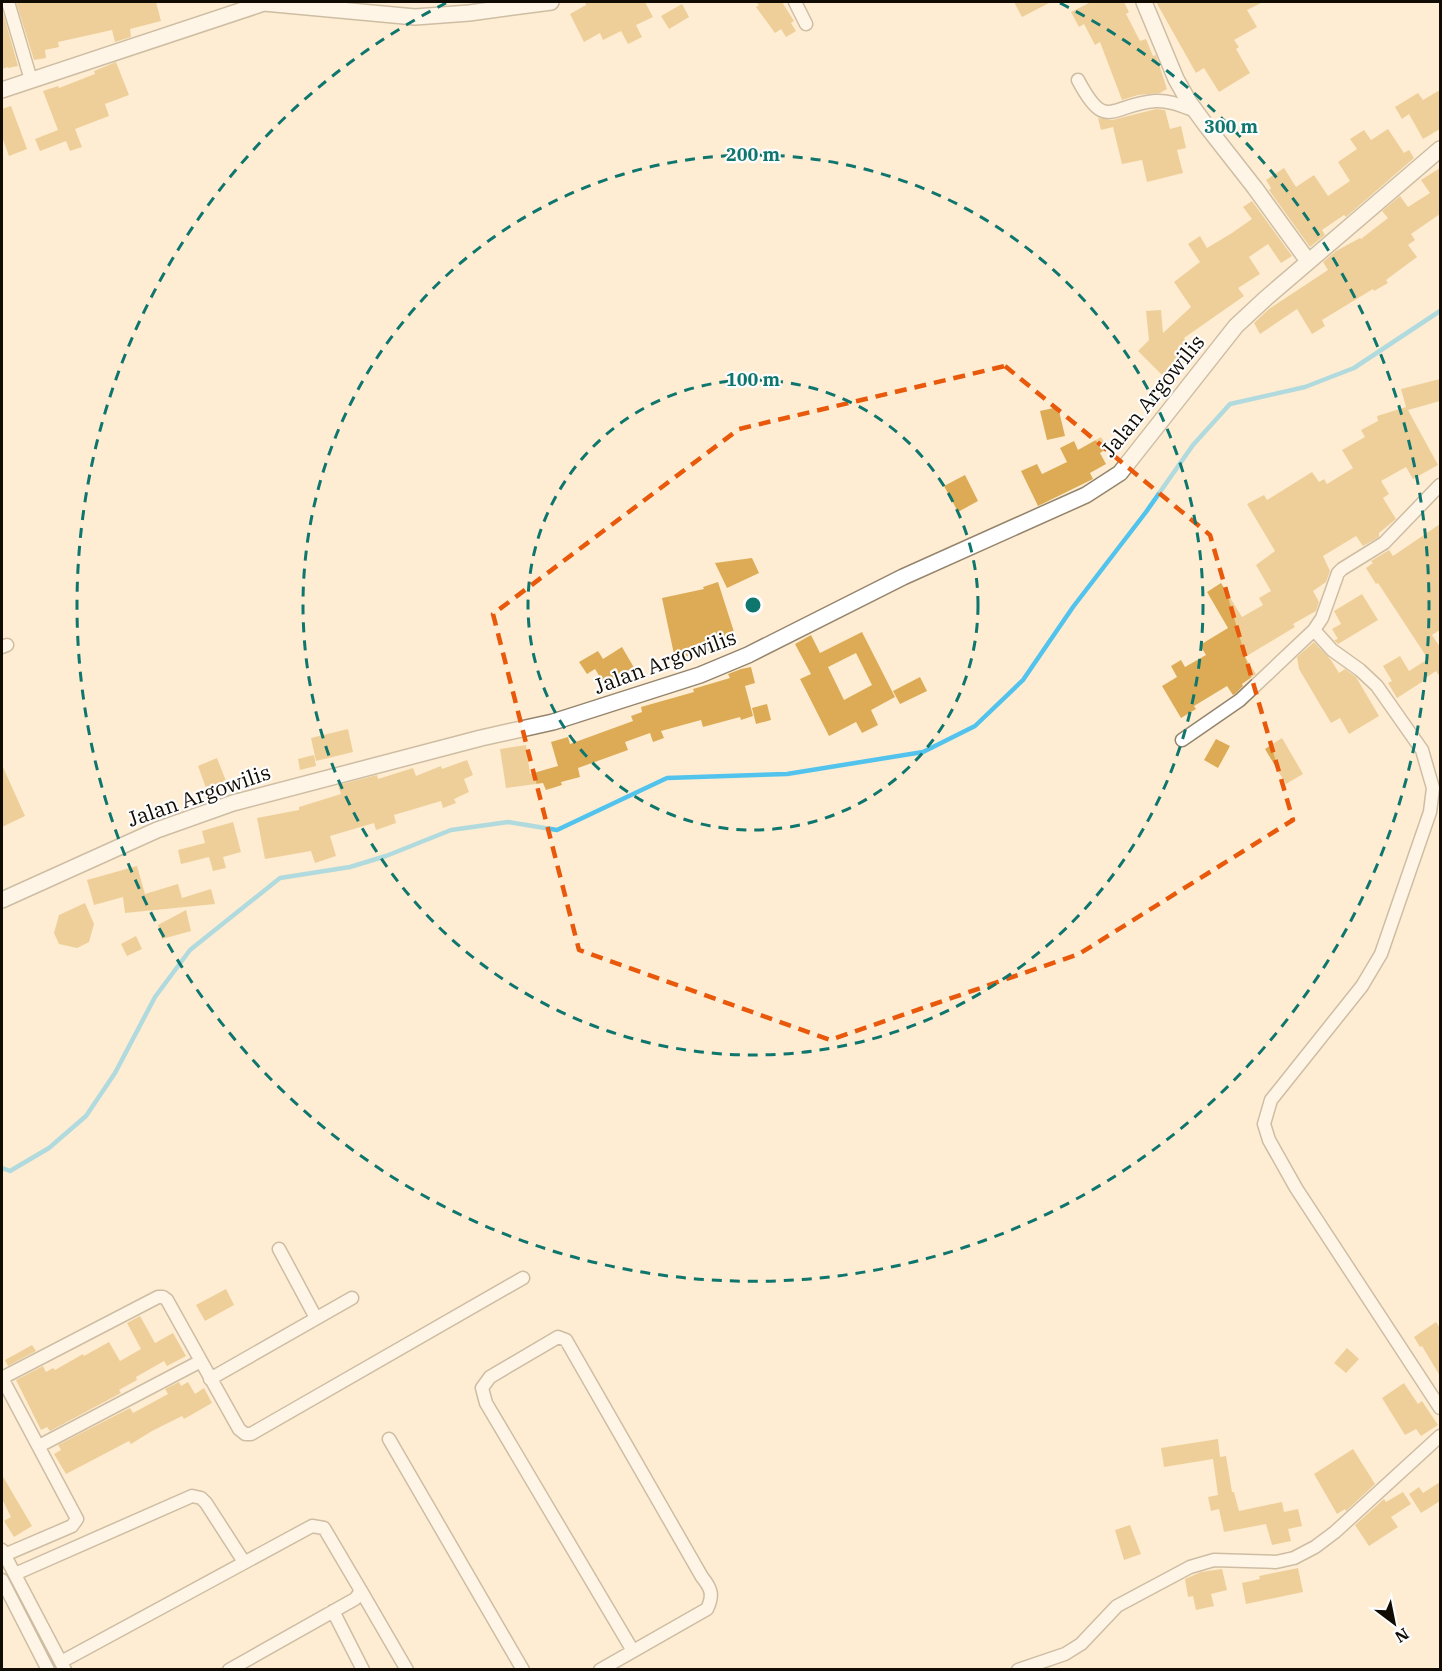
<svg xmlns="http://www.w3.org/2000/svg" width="1442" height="1671" font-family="'IBM Plex Serif',serif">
  <rect width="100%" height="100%" fill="#feedd2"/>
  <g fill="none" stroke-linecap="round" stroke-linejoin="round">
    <!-- stream -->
    <path stroke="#52c3ed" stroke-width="4.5" d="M2,1168L10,1171L49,1148L86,1116L115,1073L155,997L190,950L280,878L350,867L386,856L451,830L508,822L557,830L667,778L787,774L923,752L975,726L1023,680L1073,607L1146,512L1193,445L1230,404L1305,387L1354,368L1440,311"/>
  </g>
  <!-- building -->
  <path fill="#ddab56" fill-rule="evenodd" d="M16,2H156L161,21L130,29L131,37L115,42L112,30L58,42L59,47L45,50L46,58L34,60Z
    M585,2H645L653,17L636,25L642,37L628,44L621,31L603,40L600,33L584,42L570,14L586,5Z
    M756,2H782L794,21L791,23L796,31L786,37L781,29L775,33L756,7L759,5Z
    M1014,2H1051L1022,17Z
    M1091,2H1124L1129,12L1126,14L1140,41L1146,39L1153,56L1156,55L1167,89L1160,93L1138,95L1122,100L1100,42L1095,45L1084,24L1079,27L1071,12Z
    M1156,2H1263L1247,10L1257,27L1234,40L1239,47L1236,49L1250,73L1219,92L1204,68L1196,73Z
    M682,4L689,17L669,29L661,16Z
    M2,9L18,66L8,68V67L2,69Z
    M116,62L129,95L105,104L109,116L75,129L82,147L70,151L66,141L40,151L35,139L58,130L43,91L58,86L59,88L95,74L94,71Z
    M1440,90V129L1423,139L1409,114L1402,119L1395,107L1418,93L1423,100Z
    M11,106L27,149L9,156L2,137V109Z
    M1156,109L1165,110L1170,129L1181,126L1186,148L1177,150L1183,173L1147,182L1142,160L1122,164L1113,127L1101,130L1098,118L1112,120Z
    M1388,129L1404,153L1409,150L1414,158L1346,217L1344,215L1322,230L1325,235L1310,247L1269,190L1271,188L1266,180L1284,168L1296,187L1314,175L1328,196L1350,181L1338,162L1357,149L1350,139L1364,130L1371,140Z
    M1440,168V214L1411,234L1415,240L1408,245L1417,257L1386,280L1388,283L1374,291L1373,289L1322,320L1325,326L1312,334L1297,309L1260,334L1254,323L1269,309L1328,270L1323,262L1336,251L1360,238L1361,239L1388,218L1382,211L1400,196L1408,207L1430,193L1421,180Z
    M1252,201L1292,256L1281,263L1268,244L1249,257L1260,274L1238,288L1244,296L1184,338L1193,353L1167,380L1138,351L1149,340L1146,311L1161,310L1163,333L1191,307L1174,282L1200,262L1188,244L1200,236L1207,248L1232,233L1252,219L1243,207Z
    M1440,379V401L1408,410L1438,465L1413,479L1406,467L1381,481L1389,494L1383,498L1396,519L1379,533V537L1363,546L1356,536L1323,556L1330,571L1326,582L1313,591L1319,602L1316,611L1293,624L1295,627L1245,657L1256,674L1242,684L1243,686L1235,694L1233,695L1227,686L1194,706L1196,709L1181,718L1162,686L1177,677L1171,666L1181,660L1185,667L1206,655L1200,645L1228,628L1207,592L1221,583L1242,617L1263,605L1259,598L1271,591L1256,565L1275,551L1247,504L1264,495L1267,500L1312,472L1319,482L1324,479L1327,484L1353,468L1342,450L1365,437L1361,430L1378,421L1377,416L1406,407L1401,389Z
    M1058,407L1065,436L1047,440L1040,411Z
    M1101,437L1108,448L1100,453L1106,464L1090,473L1093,479L1038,506L1021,471L1037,464L1042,474L1067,462L1060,448L1074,441L1078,450Z
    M965,475L978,501L958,512L944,486Z
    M1440,524V630L1432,635L1440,647V677L1436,671L1424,679L1425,680L1397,698L1388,683L1392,681L1383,666L1400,656L1409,671L1428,659L1378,583L1376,584L1366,568L1373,563L1371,561L1389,550L1393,556Z
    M752,558L759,573L727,588L715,563Z
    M718,582L735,635L713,641L714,650L675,659L662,598L704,589L703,587Z
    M1362,594L1378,620L1338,644L1334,640L1338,639L1332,629L1341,624L1334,611Z
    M862,632L895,697L871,710L878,725L862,733L856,722L829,736L800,679L811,674L795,644L811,635L820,653ZM856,653L872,685L844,700L828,667Z
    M1314,642L1331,660L1339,673L1345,669L1356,677L1379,716L1349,734L1340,718L1331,723L1299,669L1297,657Z
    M622,647L636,671L619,682L616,678L605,685L595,669L587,674L579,662L598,651L603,659Z
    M751,667L755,683L745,686L753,716L741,720L740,717L703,727L701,720L661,731L664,738L653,742L650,733L625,742L628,750L578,768L580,777L561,782L562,785L546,790L543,783L506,788L500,749L526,745L530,774L558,766L551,742L568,737L570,744L633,721L631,716L642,712L641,707L694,692L693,689L730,678L728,674L741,669Z
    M920,677L927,691L900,704L893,691Z
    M767,704L771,720L756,724L752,708Z
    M348,729L353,752L316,761L311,738Z
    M1282,738L1303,774L1286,784L1265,749Z
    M1216,739L1230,746L1218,768L1204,760Z
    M314,755L316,766L300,770L298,759Z
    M217,758L226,781L206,788L198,766Z
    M467,760L473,775L464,779L469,792L454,799L456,803L443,808L441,801L394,815L396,823L376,830L374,823L330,836L336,856L315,863L311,851L265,859L257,818L299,810V807L341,794L338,785L377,775L378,779L413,768L416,776L441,766L442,769Z
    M2,765L25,816L2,827Z
    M176,802L179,812L164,817L161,805Z
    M233,822L241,852L223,857L226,868L213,871L209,857L181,864L178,850L205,843L202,831Z
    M137,866L145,894L178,884L182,898L211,889L215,904L125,913L123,897L94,905L87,880Z
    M85,903L94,924L89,942L77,948L59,944L54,933L59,915Z
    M186,910L191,931L162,939L158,925Z
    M136,936L142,949L127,956L121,944Z
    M226,1289L234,1305L205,1321L196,1305Z
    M140,1316L155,1343L173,1333L186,1356L167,1366L164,1361L136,1377L137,1380L119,1390L121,1393L50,1431L47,1427L41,1430L16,1380L43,1366L46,1372L53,1368L55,1370L83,1354L84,1356L109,1342L120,1361L141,1349L127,1323Z
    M1436,1322L1440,1328V1376L1422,1346L1420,1347L1414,1337Z
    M32,1345L36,1351L8,1366L5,1360Z
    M1347,1348L1359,1359L1346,1373L1334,1363Z
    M179,1382L181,1386L188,1382L195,1394L204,1388L212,1403L184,1419L182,1416L152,1431L131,1444L129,1441L66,1474L54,1454L61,1450L58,1445L130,1408L133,1413L168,1394L165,1389Z
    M1404,1383L1418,1404L1422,1401L1438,1425L1421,1436L1416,1429L1405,1435L1382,1398Z
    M1218,1439L1220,1457L1226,1456L1232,1492H1234L1239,1511L1282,1502L1284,1512L1298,1509L1302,1526L1288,1529L1291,1541L1272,1545L1266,1524L1224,1532L1219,1509L1211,1511L1208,1497L1218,1495L1213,1459L1164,1467L1161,1448Z
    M1353,1449L1375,1484L1346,1511L1345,1509L1337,1514L1314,1474Z
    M2,1475L32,1526L14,1537L4,1521L11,1517L2,1499Z
    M1440,1482V1501L1421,1513L1409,1494L1419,1487L1423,1493Z
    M1403,1492L1411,1504L1391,1517L1398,1527L1369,1546L1355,1525L1384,1499L1386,1502Z
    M1130,1525L1141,1554L1124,1560L1115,1530Z
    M1298,1568L1303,1592L1246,1604L1242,1583L1260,1579L1259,1576Z
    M1222,1569L1227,1590L1211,1594L1214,1606L1196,1610L1193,1596L1188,1597L1185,1579L1201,1572Z"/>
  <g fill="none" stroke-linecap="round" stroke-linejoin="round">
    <!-- minor casing -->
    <g stroke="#94846c" stroke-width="15">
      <path id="minor" d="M8,2L31,80
        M795,2L806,24
        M1078,80C1106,133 1110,105 1155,101C1169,100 1182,106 1196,111
        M1314,630L1332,650L1360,670L1377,686L1422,750L1433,788L1430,812L1381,954L1362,986L1271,1100L1264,1124L1269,1140L1296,1188L1440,1408
        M2,647L7,645
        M1182,740L1240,700L1314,630L1322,618L1338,573L1342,569L1384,543L1440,485
        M279,1249L316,1318
        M201,1361L239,1429L245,1434H251L523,1278
        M2,1378L158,1297H163L167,1300L201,1361L39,1446
        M2,1378L77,1519L72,1526L2,1556
        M210,1379L352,1298
        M389,1439L523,1670
        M2,1550L65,1670
        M15,1574L192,1496L201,1498L206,1503L244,1562
        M2,1580L48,1670
        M360,1589L407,1670
        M333,1611L363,1670
        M61,1662L312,1526L324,1528L360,1589L359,1594L355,1599L229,1670
        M600,1670L707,1609C714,1595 711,1588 702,1577L566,1340L558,1337L490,1377L482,1388L486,1403L633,1651
        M1018,1670L1065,1654L1081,1644L1117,1606L1190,1567L1214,1560L1276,1562L1294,1558L1315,1547L1335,1532L1440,1436"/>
    </g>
    <!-- tertiary casing -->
    <g stroke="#94846c" stroke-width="18">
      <path id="tertiary" d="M1144,2L1176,79L1189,102L1208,128L1255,188L1308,261
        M2,90L264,3L415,17L469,13L551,2
        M2,900L157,830L233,803L481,738L553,722L700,675L748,655L903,577L1086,495L1120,473L1236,326L1265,299L1440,149"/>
    </g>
    <!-- minor -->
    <use href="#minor" stroke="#fff" stroke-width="12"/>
    <!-- tertiary -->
    <use href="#tertiary" stroke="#fff" stroke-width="15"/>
  </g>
  <!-- marked area -->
  <path d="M0 0H1442V1671H0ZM1005,366L1210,535L1293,820L1079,954L830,1040L579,950L493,614L739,429Z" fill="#feedd2" fill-opacity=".55" fill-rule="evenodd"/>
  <path fill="none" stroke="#e8590c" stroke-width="4.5" stroke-dasharray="12 8" stroke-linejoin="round" d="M1005,366L1210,535L1293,820L1079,954L830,1040L579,950L493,614L739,429Z"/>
  <!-- distance rings -->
  <g fill="none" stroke="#0f766e" stroke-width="3" stroke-dasharray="10 8">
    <circle cx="753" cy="605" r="225"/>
    <circle cx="753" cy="605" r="450"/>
    <path d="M1060 3A676 676 0 1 1 446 3"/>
  </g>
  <g text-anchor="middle" stroke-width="4.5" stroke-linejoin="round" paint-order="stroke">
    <!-- street labels -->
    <g font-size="21" fill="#100b03" stroke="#fdfdfd">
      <text transform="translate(1153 396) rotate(-51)" y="7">Jalan Argowilis</text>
      <text transform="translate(665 662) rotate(-20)" y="7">Jalan Argowilis</text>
      <text transform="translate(199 796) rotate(-19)" y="7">Jalan Argowilis</text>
    </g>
  </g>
  <circle cx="753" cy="605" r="9" fill="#0f766e" stroke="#fdfdfd" stroke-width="3"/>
  <g font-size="18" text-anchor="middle" font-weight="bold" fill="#0f766e" stroke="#fdfdfd" stroke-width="4.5" stroke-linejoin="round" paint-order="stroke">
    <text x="1231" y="133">300 m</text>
    <text x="753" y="161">200 m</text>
    <text x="753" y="386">100 m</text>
  </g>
  <!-- border -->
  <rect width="1442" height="1671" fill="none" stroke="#100b03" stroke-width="6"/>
  <!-- north arrow -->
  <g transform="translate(1394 1623) rotate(148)" stroke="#fdfdfd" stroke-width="4.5" paint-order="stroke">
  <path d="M0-4.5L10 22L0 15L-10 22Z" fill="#100b03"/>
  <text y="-9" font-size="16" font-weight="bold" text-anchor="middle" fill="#100b03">N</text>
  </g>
</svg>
